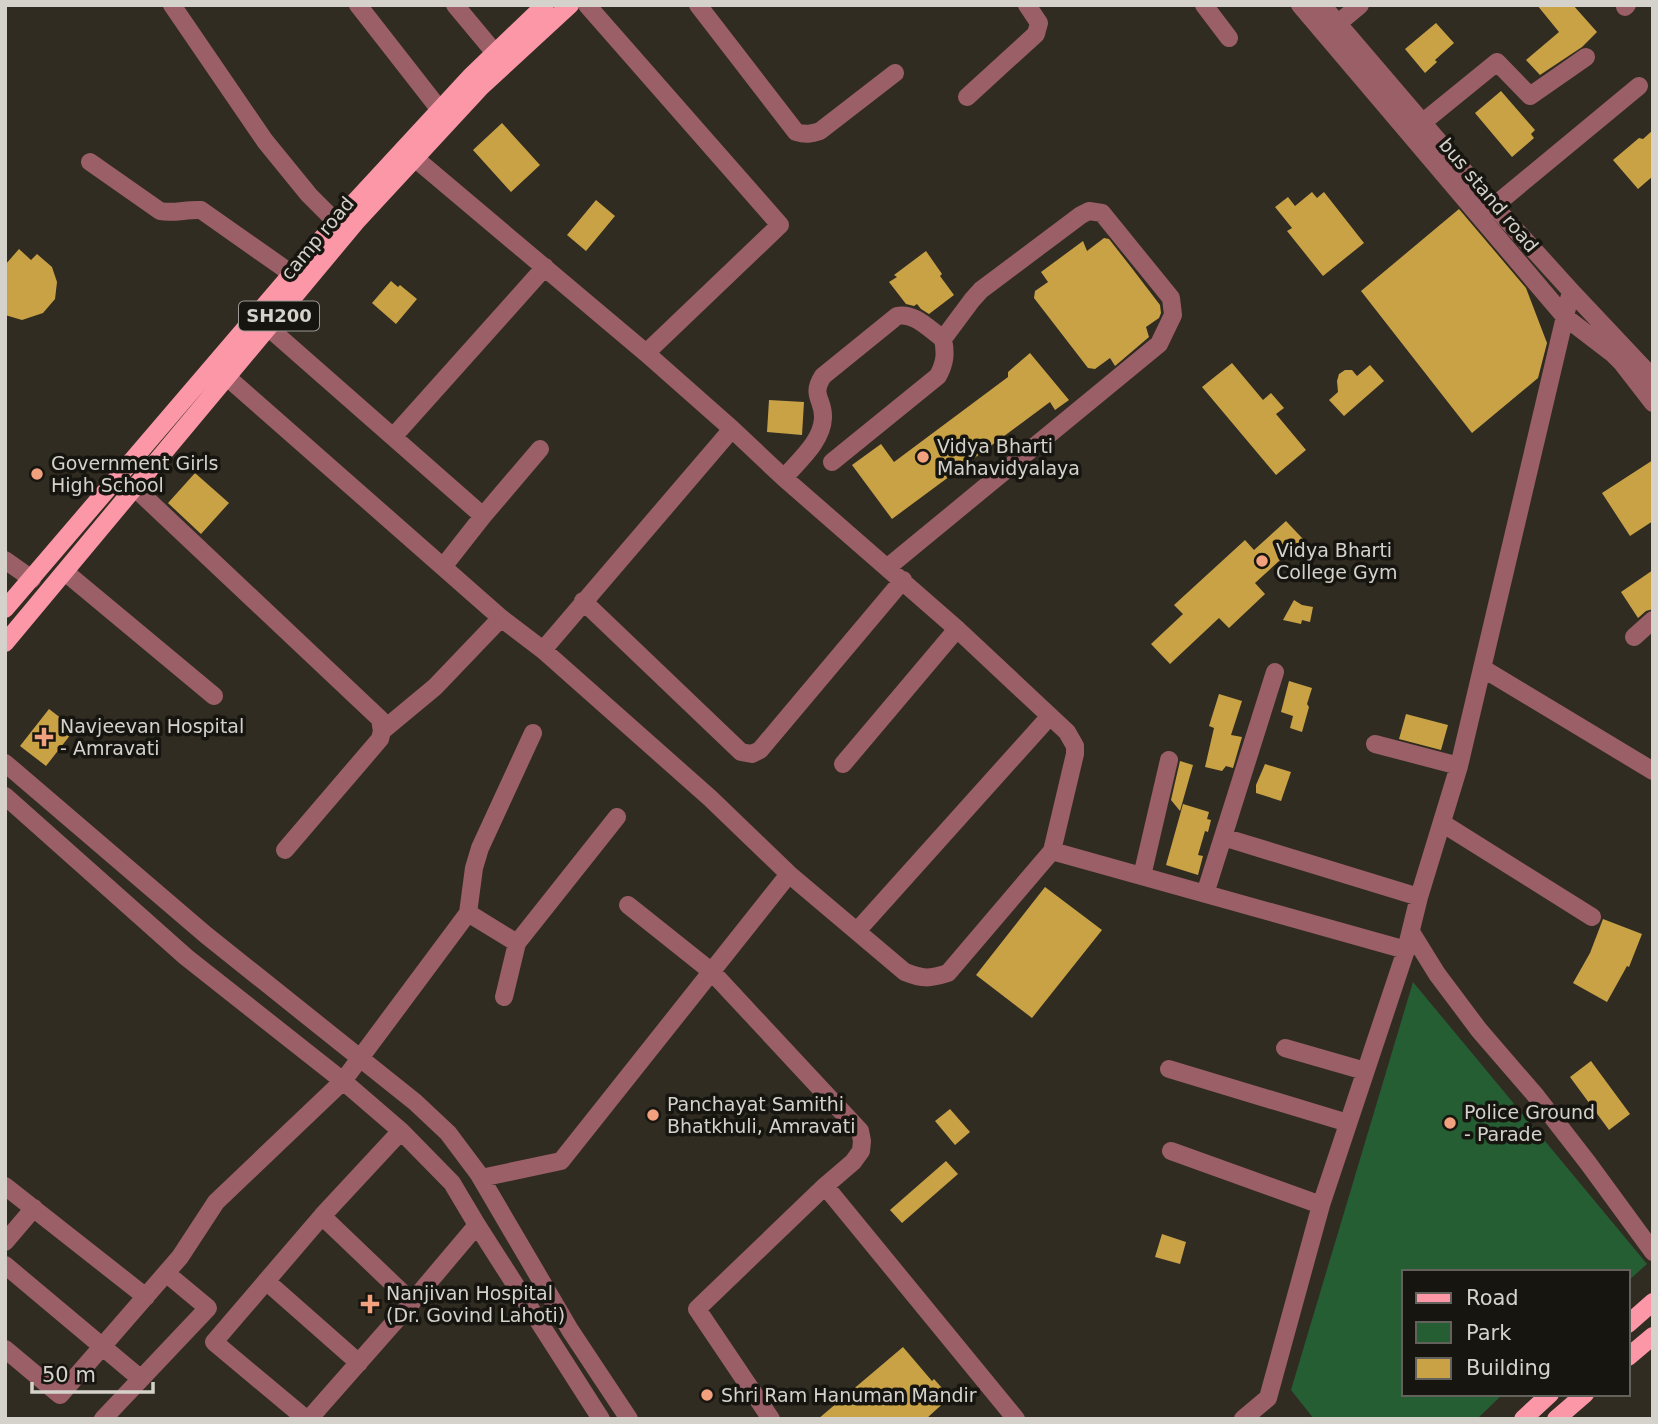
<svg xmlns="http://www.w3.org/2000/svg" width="1658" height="1424" font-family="'DejaVu Sans',sans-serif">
  <rect width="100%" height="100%" fill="#312c22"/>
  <!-- green -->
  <path fill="#255e33" d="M1413,982L1647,1264L1628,1281V1272H1404V1394H1503L1477,1419H1314L1291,1390Z"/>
  <!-- building -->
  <path fill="#c9a246" d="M1537,5H1573L1597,32L1582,47L1540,75L1526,60L1559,32Z
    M1436,23L1454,43L1435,60L1437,62L1425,73L1405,49Z
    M1501,91L1535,130L1531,134L1534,138L1512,157L1475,113Z
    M502,123L540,165L511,192L473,150Z
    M1653,130V176L1638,189L1613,160L1639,138L1643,139Z
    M1312,192L1317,198L1324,192L1364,243L1323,276L1287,231L1292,228L1275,207L1288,197L1295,206Z
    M596,200L615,216L586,251L567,235Z
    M1459,209L1526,288L1547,343L1538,378L1472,433L1361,291Z
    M1104,238L1109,239L1131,267L1160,305L1161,313L1159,318L1146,327L1149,337L1115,366L1110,358L1095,369L1088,368L1034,298L1035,291L1048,282L1041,272L1083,241L1087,251Z
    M19,249L31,260L37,254L52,267L57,282L55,299L43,313L22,320L5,315V265Z
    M926,251L942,274L940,276L954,295L929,314L921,309L917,304L914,306L906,304L889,282L897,277L894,275Z
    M391,281L398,287L400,285L417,299L396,324L372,303Z
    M1030,353L1069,400L1055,410L1050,402L892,519L852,465L881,444L894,462L1008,377V372Z
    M1232,363L1263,400L1271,393L1284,408L1276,414L1306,450L1276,475L1202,387Z
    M1370,365L1384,381L1344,416L1329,400L1338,392L1337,381L1339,374L1345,370H1352L1357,376Z
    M769,400L804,402L802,435L767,432Z
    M1653,460V521L1630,536L1602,493Z
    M195,473L229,503L201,534L168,503Z
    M1286,521L1303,539L1255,583L1265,594L1229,628L1219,618L1170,664L1151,644L1183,614L1174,605L1245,540L1254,550Z
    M1653,570V609L1646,611L1638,618L1621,592Z
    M1294,600L1302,605L1313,607L1310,622L1302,620L1301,624L1283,620Z
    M1289,681L1312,688L1307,704L1309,707L1302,732L1290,728L1293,716L1281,712Z
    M1219,694L1242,701L1231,735L1242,737L1233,768L1226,766L1222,771L1205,767L1214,728L1209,726Z
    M49,709L75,729L46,766L20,746Z
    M1406,714L1448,725L1441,750L1399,739Z
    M1180,761L1193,765L1180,811L1171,800Z
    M1265,764L1291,772L1281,801L1256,793V785Z
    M1183,804L1209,812L1207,819L1211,820L1208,832L1205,831L1198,855L1203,856L1198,875L1166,865Z
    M1045,887L1102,930L1032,1018L976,975Z
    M1603,919L1642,934L1629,967L1627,966L1607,1002L1573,983L1590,953Z
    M1591,1061L1630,1114L1609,1130L1570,1077Z
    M950,1109L970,1132L955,1145L935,1121Z
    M946,1161L958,1174L902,1223L890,1210Z
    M1162,1234L1186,1242L1180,1264L1155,1257Z
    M903,1347L932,1381L934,1379L950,1397L926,1419H818Z"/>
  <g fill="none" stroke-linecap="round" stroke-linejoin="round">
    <!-- minor -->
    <path stroke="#9b5f68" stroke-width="18" d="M172,5L265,141L309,195L336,222
      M358,5L440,110
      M455,5L495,53
      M587,5L780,225L646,353
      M698,5L796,132C806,135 811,134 820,131L895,73
      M1204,5L1229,38
      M1300,5L1565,317L1612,353L1622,363L1653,403
      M1322,5L1494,206L1571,291L1653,378
      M1625,7L1627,5
      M1330,30L1360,5
      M967,97L1036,34L1039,23L1027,5
      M1422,123L1497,62L1530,96L1586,57
      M90,162L160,211C173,214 187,209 201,210L292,274
      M1494,206L1639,86
      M269,328L483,516
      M227,377L501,618L543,650L710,798L789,874L905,972C923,979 929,979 948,973L1052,851L1075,754V746L1067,732L957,629L784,478L732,429L646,353L404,149
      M393,437L545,267
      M784,478C798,461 822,442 823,418C824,399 810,396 823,376L897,316C914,312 929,329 943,339C946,354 945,363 938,376L832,462
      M135,488L380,719L382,731L380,739L285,850
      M5,560L32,579
      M443,567L483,516L540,449
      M888,567L1159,344L1173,315L1171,298L1102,213L1089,211L1081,215L981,290L972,300L943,339
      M65,572L214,696
      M583,601L741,752L752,754L760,750L903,580
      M1634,637L1653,620
      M543,650L732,429
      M1482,668L1653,771
      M382,731L435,687L501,618
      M1375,744L1459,766
      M5,763L206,935L415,1102L448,1133L478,1173L570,1330L629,1419
      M843,764L957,629
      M5,796L186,957L343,1081L401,1131L452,1183L477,1225L601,1419
      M1442,823L1592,917
      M1223,837L1419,897
      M1052,851L1406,950
      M1142,876L1169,760
      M1205,894L1275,672
      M628,905L712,972L860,1131L862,1141L861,1151L853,1162L825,1186L697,1309L771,1419
      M468,913L517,943
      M857,931L1050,716
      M1411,932L1437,974L1479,1030L1536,1096L1588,1163L1653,1252
      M504,997L517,943L617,817
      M1285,1048L1365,1071
      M1169,1069L1348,1123
      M1171,1151L1321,1205
      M481,1178L561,1161L789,874
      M5,1186L146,1297
      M825,1186L1016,1419
      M322,1216L412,1302
      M5,1242L34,1208
      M5,1265L141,1379
      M266,1281L359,1363
      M5,1349L60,1395L180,1257L216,1202L343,1081L468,913L474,868L480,848L533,733
      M103,1419L208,1308L166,1273
      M306,1419L214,1342L322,1216L401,1131
      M309,1419L412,1302L477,1225
      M1243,1419L1268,1398L1321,1205L1406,950L1419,897L1459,766L1571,291"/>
    <!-- major -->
    <path stroke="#fc97a8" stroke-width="18" d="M5,609L336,222L470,77L545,5
      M5,643L356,222L481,87L570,5
      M1628,1324L1653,1302
      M1628,1357L1653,1336
      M1523,1419L1550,1394
      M1556,1419L1585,1394"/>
  </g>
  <!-- markers -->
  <g fill="#f2a17e" stroke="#171510" stroke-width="2.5">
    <circle cx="923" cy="457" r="7"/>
    <circle cx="37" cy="474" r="7"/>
    <circle cx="1262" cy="561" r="7"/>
    <path d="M40.5 726.5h7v7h7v7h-7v7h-7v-7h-7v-7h7z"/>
    <circle cx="653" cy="1115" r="7"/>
    <circle cx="1450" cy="1123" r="7"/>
    <path d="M366.5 1293.5h7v7h7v7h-7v7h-7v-7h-7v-7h7z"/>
    <circle cx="707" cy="1395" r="7"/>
  </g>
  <g text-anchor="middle" stroke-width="7" stroke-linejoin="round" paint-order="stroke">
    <!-- shield labels -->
    <rect fill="#171510" stroke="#9c9994" stroke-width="2" x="239" y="301.5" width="80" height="29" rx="5"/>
    <g font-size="18" font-weight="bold" fill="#d5d2cc">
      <text x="279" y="322">SH200</text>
    </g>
    <!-- street labels -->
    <g font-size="19" fill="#d5d2cc" stroke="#171510">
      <text transform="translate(1489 195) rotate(50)" y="7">bus stand road</text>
      <text transform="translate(317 238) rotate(-50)" y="7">camp road</text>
    </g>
    <!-- poi labels -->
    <g font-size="19" fill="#d5d2cc" stroke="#171510" text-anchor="start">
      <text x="937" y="453">Vidya Bharti<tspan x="937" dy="22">Mahavidyalaya</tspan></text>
      <text x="51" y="470">Government Girls<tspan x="51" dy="22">High School</tspan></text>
      <text x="1276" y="557">Vidya Bharti<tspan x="1276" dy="22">College Gym</tspan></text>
      <text x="60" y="733">Navjeevan Hospital<tspan x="60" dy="22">- Amravati</tspan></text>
      <text x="667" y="1111">Panchayat Samithi<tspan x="667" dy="22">Bhatkhuli, Amravati</tspan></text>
      <text x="1464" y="1119">Police Ground<tspan x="1464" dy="22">- Parade</tspan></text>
      <text x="386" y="1300">Nanjivan Hospital<tspan x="386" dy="22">(Dr. Govind Lahoti)</tspan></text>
      <text x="721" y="1402">Shri Ram Hanuman Mandir</text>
    </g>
  </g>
  <!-- border -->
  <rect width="1658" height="1424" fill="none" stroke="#d5d2cc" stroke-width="14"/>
  <!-- legend -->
  <rect x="1402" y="1270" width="228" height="126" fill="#171510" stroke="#63615b" stroke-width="2"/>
  <rect x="1416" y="1293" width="35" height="10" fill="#fc97a8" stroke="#63615b" stroke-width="2"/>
  <text x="1466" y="1305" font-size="21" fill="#d5d2cc">Road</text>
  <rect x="1416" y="1322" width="35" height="21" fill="#255e33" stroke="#63615b" stroke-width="2"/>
  <text x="1466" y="1340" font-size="21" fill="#d5d2cc">Park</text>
  <rect x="1416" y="1358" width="35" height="21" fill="#c9a246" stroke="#63615b" stroke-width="2"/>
  <text x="1466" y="1375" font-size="21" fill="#d5d2cc">Building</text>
  <!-- scale -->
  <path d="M32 1382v10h121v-10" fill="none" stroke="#d5d2cc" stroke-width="3.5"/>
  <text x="42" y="1382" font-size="21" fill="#d5d2cc" stroke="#171510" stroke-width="5" paint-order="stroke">50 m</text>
</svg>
